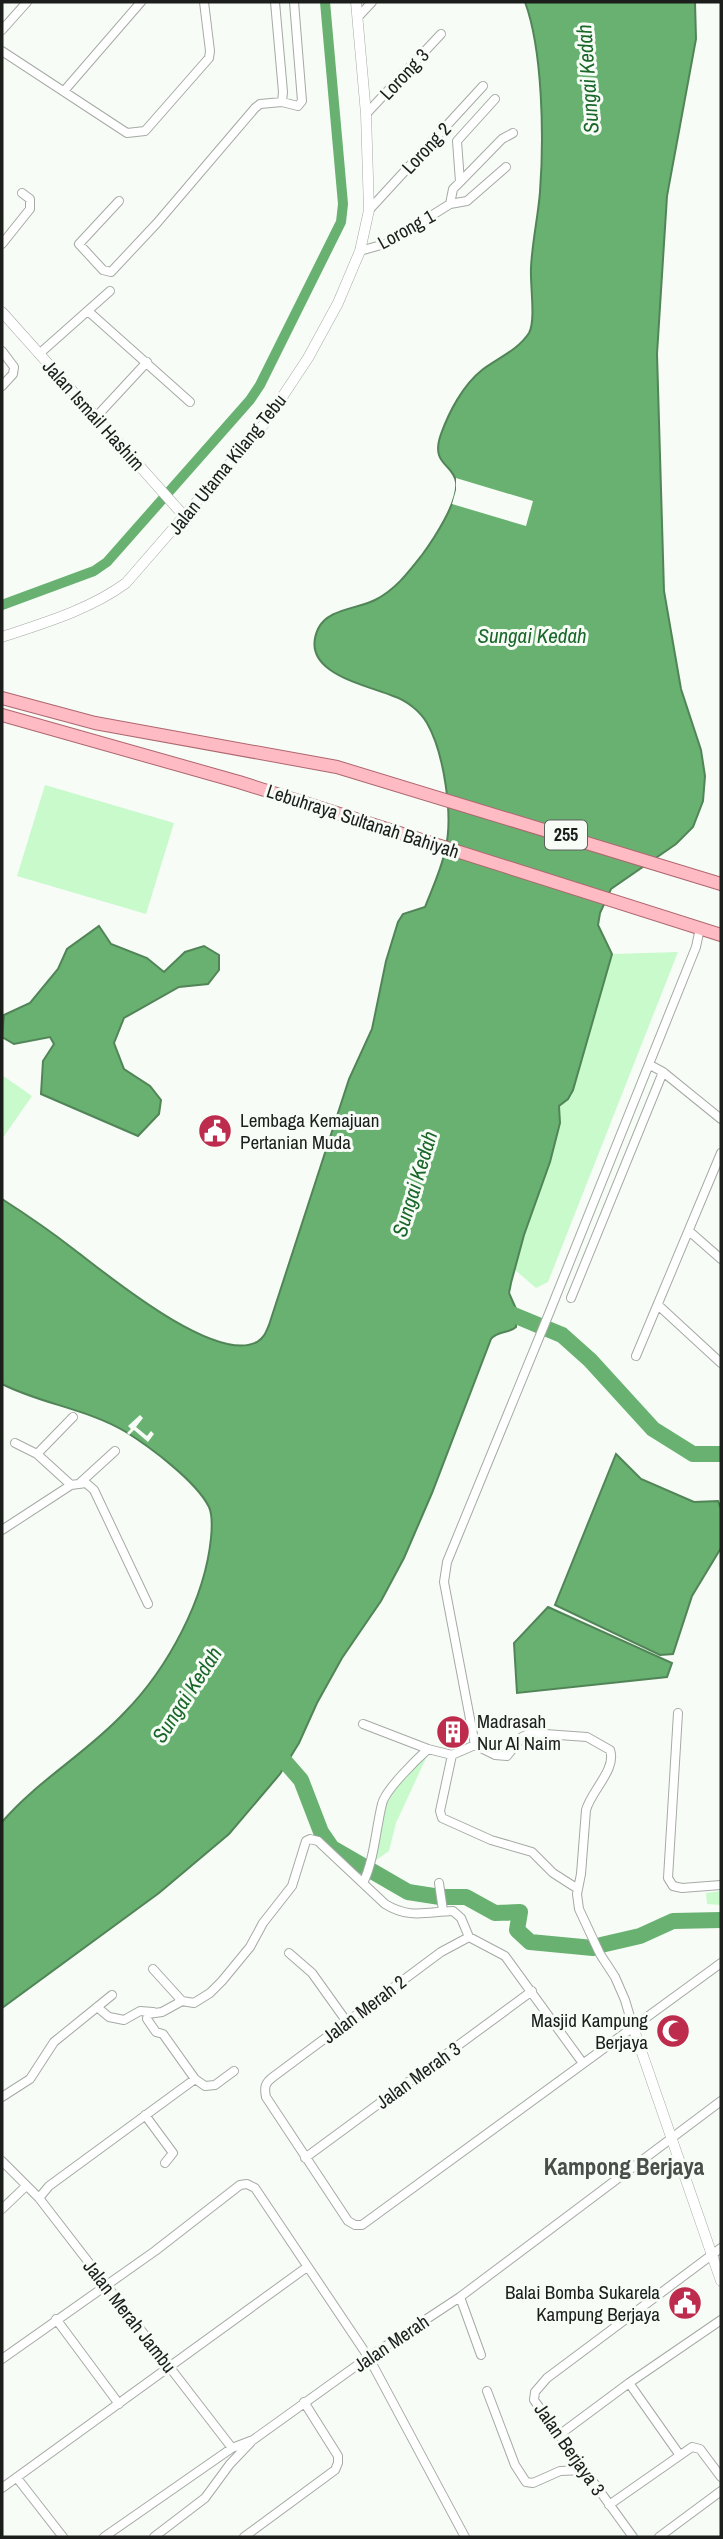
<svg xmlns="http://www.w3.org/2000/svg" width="723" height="2539" font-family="'Archivo Narrow',sans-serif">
  <rect width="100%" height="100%" fill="#f7fcf7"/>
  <!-- green -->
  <path fill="#c8facc" d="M45,785L174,823L146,914L17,876Z
    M678,952L548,1282L536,1288L514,1269L524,1235L550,1162L560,1123L559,1106L568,1099L573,1090L612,954Z
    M2,1075L32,1096L2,1139Z
    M427,1756L396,1823L389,1851L375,1861L372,1855L384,1803L418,1762Z
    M721,1891V1905L707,1904L706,1893Z"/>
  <!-- water -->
  <path fill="#68b170" stroke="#518557" stroke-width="2" d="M525,2H695L696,39L667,196L657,354L664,591L681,689L701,750L705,776L703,801L693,827L676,844L611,889L600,913L598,925L612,954L573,1090L568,1099L559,1106L560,1123L550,1162L524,1235L511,1283L509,1293L517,1311L516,1327C509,1334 498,1330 491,1339L432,1493L404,1558L381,1601L342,1658L317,1703L299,1743L280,1774L229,1834L159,1893L2,2008V1822C38,1780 87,1753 125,1712C168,1668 205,1599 211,1538C212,1528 213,1516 209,1507C196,1481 150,1447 126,1432C88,1409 41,1404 2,1384V1199C27,1215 53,1233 76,1251C109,1276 215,1364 257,1342C264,1338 266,1332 269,1325L349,1079L372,1029L386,961L398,922L403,914L425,907C432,889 441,870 445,851C454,817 444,753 427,723C420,711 406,700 393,696C367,685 298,673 318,629C327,609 357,609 375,600C395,590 408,573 422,555C433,540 459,501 456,482C453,463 430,465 441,434C449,412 463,385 482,370C498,358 518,350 529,333C536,321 530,284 531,268C532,243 538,217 540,192C544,139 543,51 525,2Z
    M99,926L111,944L147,958L164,972L185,952L204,946L219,955V970L208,984L179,987L124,1018L114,1043L124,1069L150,1086L161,1100L159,1114L138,1136L41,1094L43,1061L54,1044L50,1037L14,1044L2,1037L4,1015L30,1003L58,969L67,949Z
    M616,1454L641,1479L694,1502L718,1501L721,1509V1548L692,1596L673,1654L660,1655L555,1605Z
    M548,1607L672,1663L667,1677L517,1693L514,1643Z"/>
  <!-- pier -->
  <path fill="#f7fcf7" d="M456,478L533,501L526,526L452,504L456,490Z
    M140,1415L143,1418L136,1427L147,1436L151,1431L154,1434L148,1442L134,1430L129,1435L127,1433L131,1429L128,1426Z"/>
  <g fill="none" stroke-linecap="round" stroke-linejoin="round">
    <!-- canal -->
    <path stroke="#68b170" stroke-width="10" d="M2,605L94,571L107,562L250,400L260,385L341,222L343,204L325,2"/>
    <!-- river -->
    <path stroke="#68b170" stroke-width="16" d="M499,1309L562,1335L590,1360L653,1429L693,1454H721
      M274,1749L301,1780L321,1832L332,1848L408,1892L440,1897H466L495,1913L520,1912L517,1930L530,1942L593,1948
      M601,1945L640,1936L673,1921L721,1920"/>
    <!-- minor casing -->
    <g stroke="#a5aaa5" stroke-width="10">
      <path id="minor" d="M357,18L372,2
        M2,30L27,2
        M2,51L127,133L145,131L209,58L210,51L204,2
        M64,91L141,2
        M282,102L298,106L302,101L294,2
        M366,114L441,34
        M460,182L502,139L513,133
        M119,201L79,244L103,270L111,272L157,223L255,108L260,104L282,102L283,92L275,2
        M450,204L453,189L460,182L457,141L495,99
        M369,210L483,86
        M2,244L30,209V199L22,193
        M360,251L388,243L450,204L467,201L506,167
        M88,311L190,402
        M2,351L14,367L13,374L2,386
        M39,354L110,291
        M96,417L147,362
        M650,1065L663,1072L721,1119
        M689,1231L721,1259
        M571,1298L663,1072
        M658,1305L721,1363
        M636,1356L721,1153
        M15,1443L37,1454L71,1485
        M37,1454L73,1417
        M81,1482L115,1451
        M2,1530L71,1485L86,1483L94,1490L148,1604
        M678,1713L668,1878L673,1886L682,1888L721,1885
        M363,1724L428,1749L452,1755L475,1745
        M475,1745L444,1582L447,1562L550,1311L696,947L700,928
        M475,1745L495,1755L507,1756L522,1737L531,1733L587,1737L610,1750C617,1769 591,1791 586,1810L581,1874L577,1894L579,1909L600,1954L615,1977L625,2000L633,2027
        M452,1755L440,1811L442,1818L491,1840L532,1852L553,1873L578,1889
        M363,1883C374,1861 376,1828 382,1804C385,1790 417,1759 428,1749
        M439,1883L443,1911
        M289,1953L312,1973L347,2022
        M153,1969L182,2001
        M97,2007L109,2017L124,2020L140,2011L153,2012
        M582,2062L505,1956L469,1937L441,1952L273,2077C265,2083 264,2087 266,2097L348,2221L355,2225H362L721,1963
        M234,2071L215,2085L205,2086L195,2079L163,2034L156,2032L147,2019L148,2014L162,2012L182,2001L194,2003L210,1993L222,1981L250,1947L263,1923L292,1886L306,1841L310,1839L318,1841L385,1904C409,1919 426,1912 453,1911L461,1918L469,1937
        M2,2097L30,2079L54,2042L112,1995
        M145,2115L173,2153L165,2163
        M305,2158L532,1991
        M2,2161L39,2198L232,2448
        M39,2198L49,2186L195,2079
        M2,2209L25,2187
        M460,2297L481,2355
        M56,2319L119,2404
        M2,2359L155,2251L240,2185L247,2184L255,2188L369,2358L465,2537
        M629,2383L679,2454
        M487,2391L515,2465L526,2482L533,2483L560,2471L584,2470
        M559,2435L629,2383L721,2320
        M17,2478L63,2537
        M2,2488L307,2267
        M609,2505L692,2447L700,2449L721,2477
        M104,2537L232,2448L253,2440L363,2361L460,2297L721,2101
        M154,2537L205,2498L230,2464L251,2442
        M244,2537L335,2470L338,2463V2456L304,2402
        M633,2537L534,2400L535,2392L547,2378L721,2248
        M659,2537L721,2491"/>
    </g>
    <!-- tertiary casing -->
    <g stroke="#a5aaa5" stroke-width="11">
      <path id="tertiary" d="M2,312L185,517
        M2,637C44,623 89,610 126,583L265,423L308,358L338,303L360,251L369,210L366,114L356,2
        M633,2027L721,2281"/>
    </g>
    <!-- primary casing -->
    <g stroke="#af666f" stroke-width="14">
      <path id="primary" d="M2,698L95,723L337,767L721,884
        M2,715L239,782L721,935"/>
    </g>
    <!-- minor -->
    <use href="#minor" stroke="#fff" stroke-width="8"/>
    <!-- tertiary -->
    <use href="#tertiary" stroke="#fff" stroke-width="10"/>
    <!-- primary -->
    <use href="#primary" stroke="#febbc3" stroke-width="12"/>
  </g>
  <!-- icons -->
  <defs>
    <g id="civic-disc" transform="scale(1.75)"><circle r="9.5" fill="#bd2c4d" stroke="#f7fcf7"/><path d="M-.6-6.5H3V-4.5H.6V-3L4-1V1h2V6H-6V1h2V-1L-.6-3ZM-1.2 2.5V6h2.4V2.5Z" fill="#fff"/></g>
    <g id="building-disc" transform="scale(1.75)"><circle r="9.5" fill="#bd2c4d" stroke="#f7fcf7"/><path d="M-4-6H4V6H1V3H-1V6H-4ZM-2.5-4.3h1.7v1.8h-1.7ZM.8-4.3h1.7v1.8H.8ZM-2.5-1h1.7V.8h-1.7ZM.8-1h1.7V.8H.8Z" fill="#fff"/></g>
    <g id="mosque-disc" transform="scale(1.75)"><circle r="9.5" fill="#bd2c4d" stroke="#f7fcf7"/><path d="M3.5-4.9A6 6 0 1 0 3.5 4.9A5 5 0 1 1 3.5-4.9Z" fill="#fff"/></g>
  </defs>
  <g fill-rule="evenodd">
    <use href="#civic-disc" x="215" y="1131"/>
    <use href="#building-disc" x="453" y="1732"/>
    <use href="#mosque-disc" x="673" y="2031"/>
    <use href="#civic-disc" x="685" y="2303"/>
  </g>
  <g text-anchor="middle" stroke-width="6" stroke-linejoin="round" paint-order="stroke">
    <!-- shield labels -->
    <rect fill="#f7fcf7" stroke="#5e615e" stroke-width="2" x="545" y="820.5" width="42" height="29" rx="5"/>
    <g font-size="18" font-weight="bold" fill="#1c1e1c">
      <text x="566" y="841">255</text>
    </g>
    <!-- street labels -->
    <g font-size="19" fill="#1c1e1c" stroke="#f7fcf7">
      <text transform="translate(404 74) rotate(-47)" y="7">Lorong 3</text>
      <text transform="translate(426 148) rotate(-47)" y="7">Lorong 2</text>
      <text transform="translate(406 229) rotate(-29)" y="7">Lorong 1</text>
      <text transform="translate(94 415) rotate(48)" y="7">Jalan Ismail Hashim</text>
      <text transform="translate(227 464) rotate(-51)" y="7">Jalan Utama Kilang Tebu</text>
      <text transform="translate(363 821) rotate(18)" y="7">Lebuhraya Sultanah Bahiyah</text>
      <text transform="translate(364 2009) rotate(-37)" y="7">Jalan Merah 2</text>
      <text transform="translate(418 2075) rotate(-36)" y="7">Jalan Merah 3</text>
      <text transform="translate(130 2316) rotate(52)" y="7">Jalan Merah Jambu</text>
      <text transform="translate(391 2343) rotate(-34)" y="7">Jalan Merah</text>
      <text transform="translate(570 2449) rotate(55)" y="7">Jalan Berjaya 3</text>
    </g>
    <!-- poi labels -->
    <g font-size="19" fill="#1c1e1c" stroke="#f7fcf7" text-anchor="start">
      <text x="240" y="1127">Lembaga Kemajuan<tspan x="240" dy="22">Pertanian Muda</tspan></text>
      <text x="477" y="1728">Madrasah<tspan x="477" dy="22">Nur Al Naim</tspan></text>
      <text x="648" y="2027" text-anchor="end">Masjid Kampung<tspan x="648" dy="22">Berjaya</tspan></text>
      <text x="660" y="2299" text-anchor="end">Balai Bomba Sukarela<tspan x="660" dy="22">Kampung Berjaya</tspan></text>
    </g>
    <!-- water labels -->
    <g font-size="21" font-style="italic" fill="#1a672a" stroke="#f7fcf7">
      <text transform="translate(588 79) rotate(-94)" y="7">Sungai Kedah</text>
      <text x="532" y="643">Sungai Kedah</text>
      <text transform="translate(415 1184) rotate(-73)" y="7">Sungai Kedah</text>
      <text transform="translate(187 1695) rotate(-57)" y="7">Sungai Kedah</text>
    </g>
    <!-- quarter labels -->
    <g font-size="23" font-weight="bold" fill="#4a4e4a" stroke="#f7fcf7">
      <text x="624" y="2175">Kampong Berjaya</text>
    </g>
  </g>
  <!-- border -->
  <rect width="723" height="2539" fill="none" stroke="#1c1e1c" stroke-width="7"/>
</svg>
